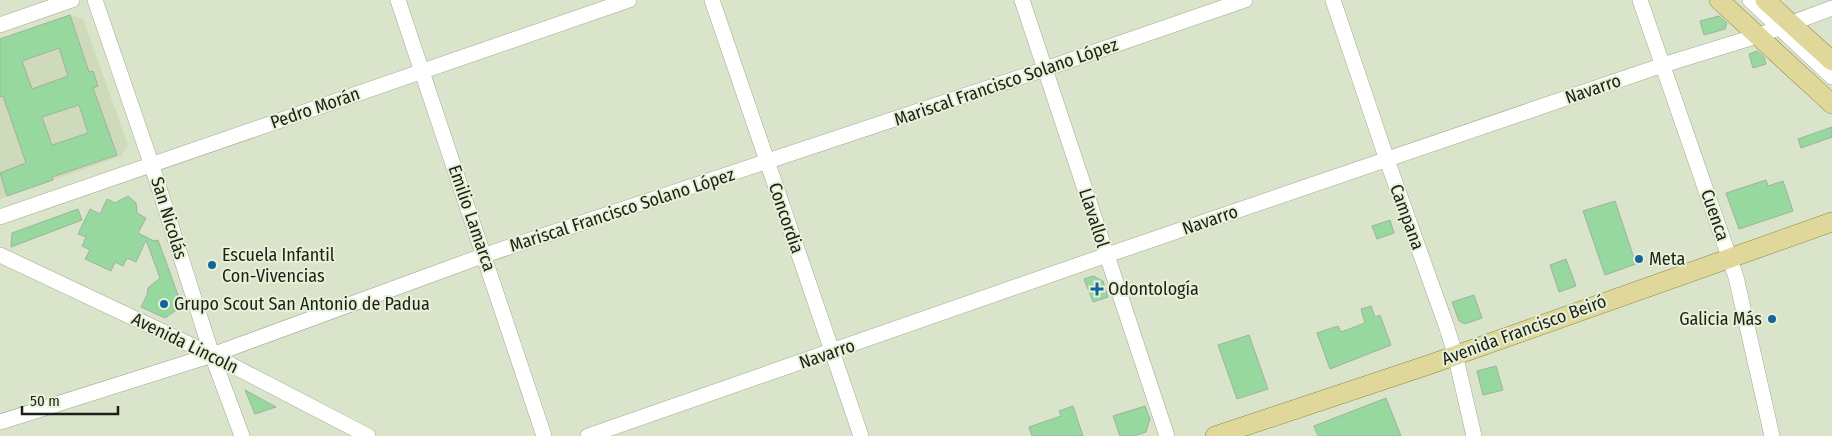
<svg xmlns="http://www.w3.org/2000/svg" width="1832" height="436" font-family="'Fira Sans Condensed',sans-serif">
  <rect width="100%" height="100%" fill="#dae4cb"/>
  <!-- built -->
  <path fill="#cedaba" d="M70,15L83,19L128,145L121,156L0,199V39Z"/>
  <!-- building -->
  <path fill="#97d89f" stroke="#9eb2a0" fill-rule="evenodd" d="M70,15L89,72L93,71L98,86L93,88L117,155L52,177L53,180L7,196L0,173L26,163L3,96L0,97V39ZM59,48L68,76L32,89L22,61ZM79,105L88,133L52,145L42,117Z
    M1719,16L1727,23L1725,29L1704,35L1700,21Z
    M1757,51L1764,57L1766,64L1753,68L1749,54Z
    M1832,127V137L1801,148L1798,139Z
    M1766,180L1768,186L1783,181L1793,211L1739,229L1726,193Z
    M128,196L136,203L137,213L146,218L138,233L154,241L158,240L182,306L165,318L141,307L147,295L148,288L160,278L146,240L136,262L127,258L123,266L115,262L111,271L85,259L90,250L82,246L86,237L78,234L90,209L100,214L107,199L115,203Z
    M1615,201L1636,264L1605,275L1583,211Z
    M78,209L82,220L11,247L12,233Z
    M1390,220L1394,233L1377,239L1372,226Z
    M1566,259L1576,286L1559,292L1550,265Z
    M1093,276L1103,281L1108,297L1093,302L1084,279Z
    M1474,295L1482,318L1465,324L1459,321L1452,302Z
    M1371,306L1375,317L1380,315L1391,345L1330,369L1317,333L1338,326L1341,332L1365,323L1361,309Z
    M1249,335L1268,389L1237,399L1218,345Z
    M1496,366L1503,390L1483,395L1477,371Z
    M245,390L276,407L255,414Z
    M1386,398L1401,436H1318L1314,426Z
    M1073,406L1083,436H1032L1029,427L1061,416L1059,411Z
    M1145,406L1150,419L1146,432L1134,436H1120L1113,416Z"/>
  <g fill="none" stroke-linecap="round" stroke-linejoin="round">
    <!-- minor casing -->
    <g stroke="#a0a992" stroke-width="16">
      <path id="minor" d="M95,0L152,166L212,355L242,436
        M398,0L544,436
        M712,0L861,436
        M1022,0L1167,436
        M1333,0L1387,160L1447,328L1455,354L1474,436
        M1640,0L1736,277L1772,436
        M1750,0L1832,77
        M0,25L72,0
        M0,217L629,0
        M0,255L212,355L368,436
        M0,422L212,355L485,255L1045,69L1245,0
        M588,436L1107,255L1663,65L1757,36L1832,8"/>
    </g>
    <!-- major casing -->
    <g stroke="#8f8642" stroke-width="20">
      <path id="major" d="M1719,0L1832,104
        M1765,0L1832,61
        M1215,436L1434,363L1832,222"/>
    </g>
    <!-- minor -->
    <use href="#minor" stroke="#fff" stroke-width="15"/>
    <!-- major -->
    <use href="#major" stroke="#e0d79b" stroke-width="19"/>
  </g>
  <!-- markers -->
  <g fill="#136798" stroke="#e7f1d8" stroke-width="2">
    <circle cx="1639" cy="259" r="5"/>
    <circle cx="212" cy="265" r="5"/>
    <path d="M1094.5 281.5h5v5h5v5h-5v5h-5v-5h-5v-5h5z"/>
    <circle cx="164" cy="304" r="5"/>
    <circle cx="1772" cy="319" r="5"/>
  </g>
  <g text-anchor="middle" stroke-width="4" stroke-linejoin="round" paint-order="stroke">
    <!-- street labels -->
    <g font-size="18" fill="#1d2017" stroke="#e7f1d8">
      <text transform="translate(1006 82) rotate(-19)" y="6">Mariscal Francisco Solano López</text>
      <text transform="translate(1593 89) rotate(-19)" y="6">Navarro</text>
      <text transform="translate(315 108) rotate(-19)" y="6">Pedro Morán</text>
      <text transform="translate(622 210) rotate(-18)" y="6">Mariscal Francisco Solano López</text>
      <text transform="translate(1715 215) rotate(71)" y="6">Cuenca</text>
      <text transform="translate(1407 217) rotate(70)" y="6">Campana</text>
      <text transform="translate(169 218) rotate(73)" y="6">San Nicolás</text>
      <text transform="translate(472 218) rotate(71)" y="6">Emilio Lamarca</text>
      <text transform="translate(786 218) rotate(71)" y="6">Concordia</text>
      <text transform="translate(1094 218) rotate(72)" y="6">Llavallol</text>
      <text transform="translate(1210 220) rotate(-19)" y="6">Navarro</text>
      <text transform="translate(1524 330) rotate(-20)" y="6">Avenida Francisco Beiró</text>
      <text transform="translate(185 343) rotate(26)" y="6">Avenida Lincoln</text>
      <text transform="translate(827 354) rotate(-19)" y="6">Navarro</text>
    </g>
    <!-- poi labels -->
    <g font-size="18" fill="#1d2017" stroke="#e7f1d8" text-anchor="start">
      <text x="222" y="261">Escuela Infantil<tspan x="222" dy="21">Con-Vivencias</tspan></text>
      <text x="1649" y="265">Meta</text>
      <text x="1108" y="295">Odontología</text>
      <text x="174" y="310">Grupo Scout San Antonio de Padua</text>
      <text x="1762" y="325" text-anchor="end">Galicia Más</text>
    </g>
  </g>
  <!-- scale -->
  <path d="M22 406v8h96v-8" fill="none" stroke="#1d2017" stroke-width="2.5"/>
  <text x="30" y="406" font-size="15" fill="#1d2017" stroke="#e7f1d8" stroke-width="4" paint-order="stroke">50 m</text>
</svg>
